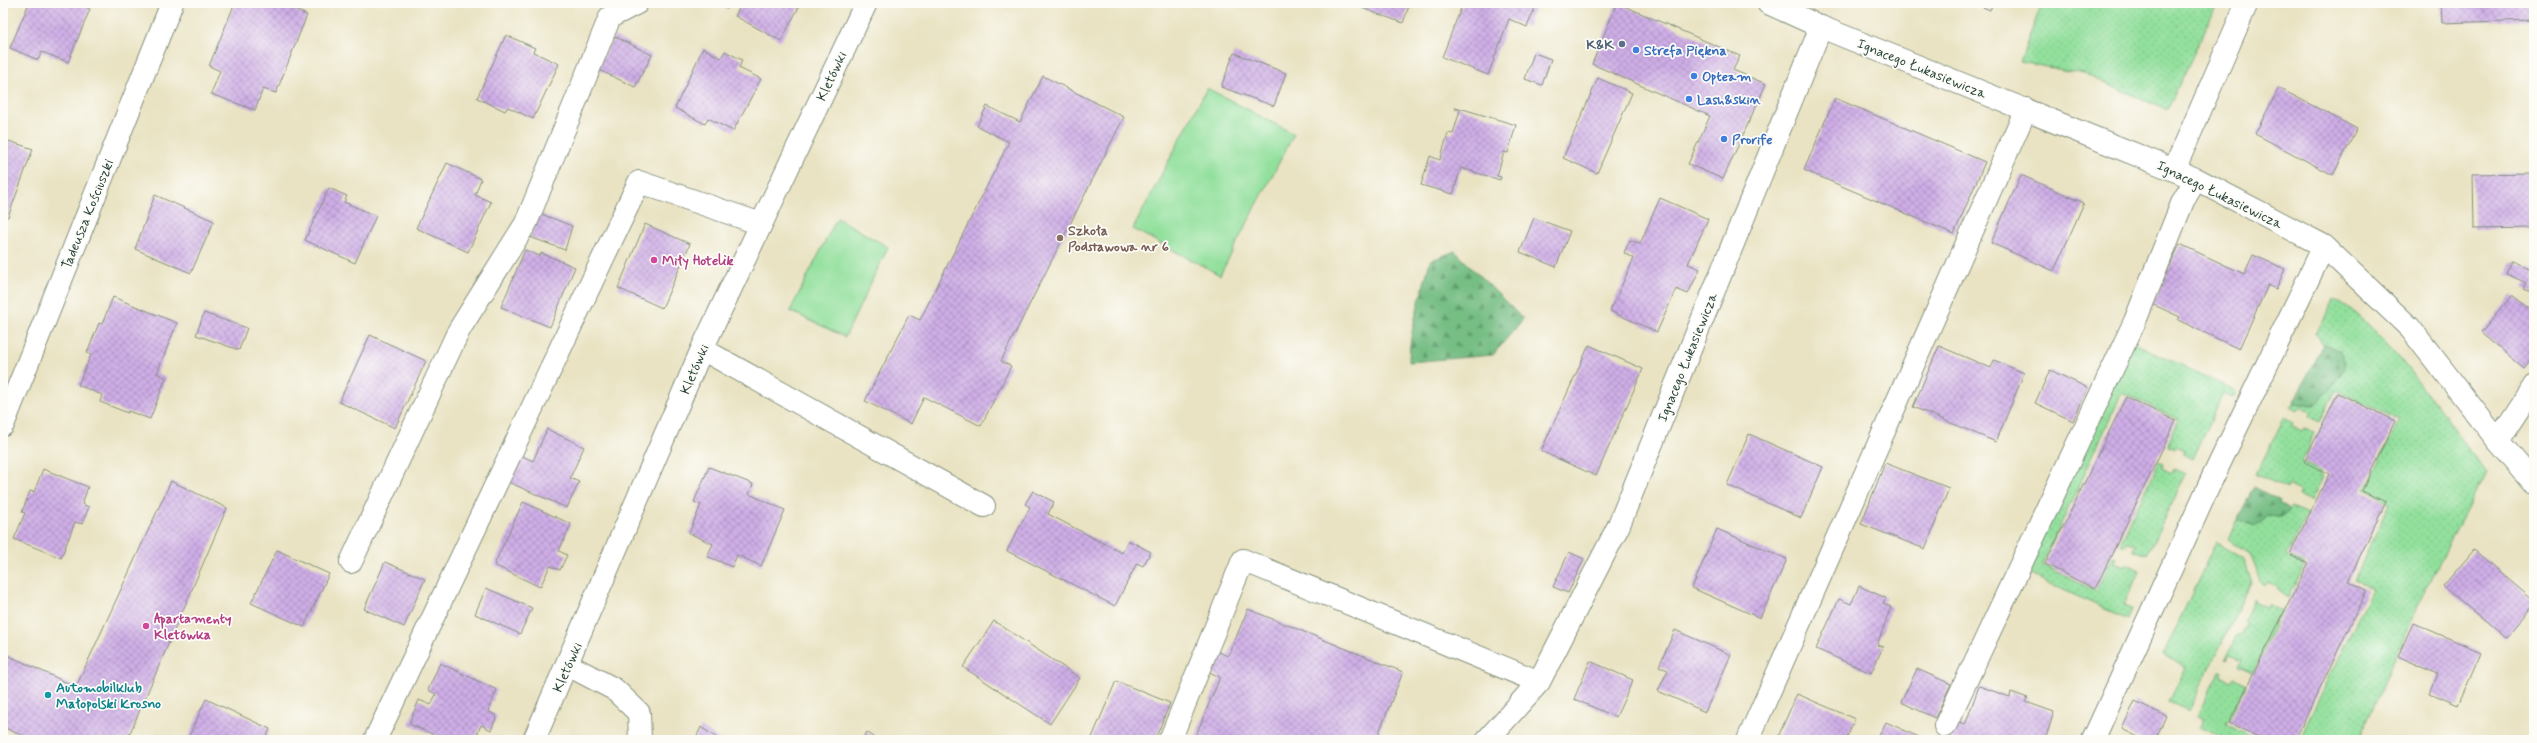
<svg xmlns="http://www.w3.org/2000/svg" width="2537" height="743" font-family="Mynerve,sans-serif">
  <defs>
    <pattern id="grass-dots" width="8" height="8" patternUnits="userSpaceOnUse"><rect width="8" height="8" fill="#93e09d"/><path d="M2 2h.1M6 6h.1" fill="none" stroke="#7ec188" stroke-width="1.8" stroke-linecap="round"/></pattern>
    <pattern id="forest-firs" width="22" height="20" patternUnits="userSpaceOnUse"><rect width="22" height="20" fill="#76be84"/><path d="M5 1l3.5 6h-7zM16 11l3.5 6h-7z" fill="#609c6d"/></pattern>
    <pattern id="building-cross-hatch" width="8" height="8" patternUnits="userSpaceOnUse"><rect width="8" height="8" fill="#cfaee7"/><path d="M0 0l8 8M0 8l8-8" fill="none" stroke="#a78fbc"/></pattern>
  </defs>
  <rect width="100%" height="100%" fill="#fdfcf7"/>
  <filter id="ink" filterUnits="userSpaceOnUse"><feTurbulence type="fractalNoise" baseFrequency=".025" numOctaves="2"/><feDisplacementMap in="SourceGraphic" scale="8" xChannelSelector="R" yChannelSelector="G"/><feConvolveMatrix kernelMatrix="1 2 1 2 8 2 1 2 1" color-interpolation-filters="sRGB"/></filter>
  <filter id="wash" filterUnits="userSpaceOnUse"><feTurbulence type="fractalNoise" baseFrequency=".012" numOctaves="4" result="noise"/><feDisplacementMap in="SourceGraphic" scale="16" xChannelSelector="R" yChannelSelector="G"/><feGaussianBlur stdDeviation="0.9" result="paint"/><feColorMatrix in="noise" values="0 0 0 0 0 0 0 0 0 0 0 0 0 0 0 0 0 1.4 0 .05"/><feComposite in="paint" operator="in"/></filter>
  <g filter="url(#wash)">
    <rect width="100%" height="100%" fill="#e9e3c3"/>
    <!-- grass -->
    <path fill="url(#grass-dots)" stroke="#598e68" d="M2042,3H2218L2167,110L2084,74L2020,62Z
      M2334,299C2379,319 2454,430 2486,472L2419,602L2359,740H2299L2372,589L2354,580L2390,503L2366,489L2399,420L2336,390L2320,422L2309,417L2311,412L2299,407L2297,411L2290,407L2293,403L2315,405L2341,351L2323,344L2316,334Z
      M2130,341L2236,391L2233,397L2223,393L2192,459L2183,454L2185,450L2176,446L2174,449L2167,446L2179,420L2122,393L2042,565L2096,591L2113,556L2117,558L2115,563L2124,567L2126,564L2140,570L2124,605L2131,609L2127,619L2024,572Z
      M2284,418L2293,423L2292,426L2302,431L2304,428L2314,433L2301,462L2321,472L2319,475L2323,477L2311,501L2299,496L2301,491L2289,485L2287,489L2256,474Z
      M2159,462L2164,464L2163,468L2172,473L2174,469L2185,474L2147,555L2134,550L2136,545L2127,541L2124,546L2120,544Z
      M2291,507L2307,514L2287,555L2305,564L2289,597L2276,589L2277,587L2267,582L2265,585L2261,583L2249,553L2228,539L2237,520L2255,526L2268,516L2282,517Z
      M2216,542L2244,559L2251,582L2189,711L2169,702L2186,667L2163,655Z
      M2254,598L2255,602L2266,608L2269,604L2282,611L2253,672L2238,666L2241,660L2230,655L2227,660L2226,659L2237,634L2241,636L2247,623L2244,621Z
      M2220,670L2222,672L2221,676L2231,681L2234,677L2246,684L2226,725L2258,740H2227L2199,727L2204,718L2197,716Z"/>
    <!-- forest -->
    <path fill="url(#forest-firs)" stroke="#4a7e5c" d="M1455,251L1523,319L1493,355L1409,362C1409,329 1422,294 1430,261Z
      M2323,344L2341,351L2346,366L2331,388L2315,405L2293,403Z
      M2254,487L2280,501L2279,504L2289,510L2282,517L2268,516L2255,526L2237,520Z"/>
    <!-- park -->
    <path fill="#93e09d" stroke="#598e68" d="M1207,88L1294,134L1220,275L1133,229Z
      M837,218L888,247L845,337L790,311Z"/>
    <g id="blocks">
      <!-- building -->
      <path fill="url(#building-cross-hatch)" d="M29,3H75L90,9L68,62L42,52L38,60L10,48Z
        M235,3H277L307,15L276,93L263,89L255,110L211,94L220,71L209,66Z
        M716,3H730L727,9Z
        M742,3H801L781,41L735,16Z
        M1348,3H1410L1403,23Z
        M1463,3H1537L1527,27L1509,19L1488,75L1442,57Z
        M1617,3L1740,56L1733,70L1766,84L1723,179L1688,164L1710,116L1592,64Z
        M1973,3H1993L1990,10Z
        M2441,3H2534V20L2442,23Z
        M506,35L535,48L533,52L559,64L533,119L508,107L505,111L477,98Z
        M614,36L652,55L635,87L597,69Z
        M703,48L721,58L725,51L742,60L739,68L761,79L733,131L708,118L705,124L675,108Z
        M1234,53L1286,73L1274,106L1221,87Z
        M1534,53L1551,59L1542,85L1525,79Z
        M1043,76L1124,117L1001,361L1011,366L981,426L924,397L911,424L865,401L909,315L920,320L1009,142L977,126L987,106L1020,122Z
        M1598,78L1632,93L1597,173L1563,158Z
        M2279,88L2357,129L2333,175L2255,134Z
        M1835,98L1985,162L1954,234L1804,170Z
        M1456,107L1516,125L1508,153L1504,152L1497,176L1501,177L1500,180L1461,168L1453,194L1421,185L1430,156L1440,160L1448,133L1453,134L1460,110L1455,109Z
        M6,140L33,149L8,217L3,216V143Z
        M447,163L481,179L475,195L491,202L468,252L416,228Z
        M2534,173V228L2474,229L2473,174Z
        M2021,175L2084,203L2054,271L1991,243Z
        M329,188L347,196L344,202L376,216L355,263L305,240Z
        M155,195L214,221L191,273L135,249Z
        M1660,198L1708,219L1688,264L1700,269L1688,294L1676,289L1657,332L1610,311L1634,258L1624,253L1630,240L1640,244Z
        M539,213L572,226L565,250L530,237Z
        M1534,218L1570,231L1556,267L1520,252Z
        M645,224L690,244L662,308L618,288Z
        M2180,244L2244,274L2253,255L2285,269L2276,289L2268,285L2239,349L2178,320L2180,317L2152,304Z
        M525,250L540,256L541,253L575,267L550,327L501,307Z
        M2511,261L2534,270V293L2524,289L2527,283L2506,274Z
        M2512,295L2534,312V356L2524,369L2481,333Z
        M113,297L177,323L157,373L166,378L150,419L128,411V413L100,402L102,395L78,385L91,355L87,353L99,323L102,324Z
        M204,313L247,328L239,350L196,335Z
        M370,335L426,361L395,428L339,402Z
        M1589,345L1643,369L1596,476L1541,451Z
        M1939,346L1991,368L1994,360L2024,373L1996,442L1913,407Z
        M2050,370L2088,388L2073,421L2035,403Z
        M2338,393L2395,421L2362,491L2386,502L2348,581L2367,590L2295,740H2265L2229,723L2308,564L2290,554L2329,474L2304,462Z
        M2126,397L2176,421L2095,589L2045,564Z
        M547,429L584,447L570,478L579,482L567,508L506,481L518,454L533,461Z
        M1749,434L1823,467L1801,518L1727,485Z
        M1885,463L1949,488L1925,549L1861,524Z
        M709,467L753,484L749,494L785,510L761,566L737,555L732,567L707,556L713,544L689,533L701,505L694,502Z
        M43,469L88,487L82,504L89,507L82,524L75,522L61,558L14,539L25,513L22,512L30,491L34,492Z
        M171,481L227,508L127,740H32L3,727V653L76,687Z
        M1033,491L1054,502L1048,514L1122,553L1128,540L1151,552L1143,566L1137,563L1115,606L1007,551L1030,507L1025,504Z
        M523,502L571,524L559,551L567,555L560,570L550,566L540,587L494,565Z
        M1717,529L1787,559L1760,618L1692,588Z
        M277,550L329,574L304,627L251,603Z
        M2474,550L2534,601V604L2505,638L2443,586Z
        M1569,552L1584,559L1568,593L1553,587Z
        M385,562L425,579L404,627L364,609Z
        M1859,586L1886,598L1883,603L1891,607L1877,645L1883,647L1871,673L1816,649L1839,599L1851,604Z
        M486,588L532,608L520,634L475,614Z
        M1248,609L1403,672L1376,740H1194L1220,677L1207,671L1216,651L1228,656Z
        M994,621L1080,678L1050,724L963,667Z
        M2413,623L2481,652L2458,705L2430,693L2438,674L2398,656Z
        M1675,630L1731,655L1705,712L1658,691L1668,670L1659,666Z
        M1590,661L1633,680L1616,717L1574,699Z
        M440,663L497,690L488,711L497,716L491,730L481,725L475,740H446L409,724L419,700L431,705L436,694L428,690Z
        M1917,669L1951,684L1935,718L1901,702Z
        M1116,681L1170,703L1155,740H1091Z
        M1979,686L2010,697L2011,692L2028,698L2026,702L2054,712L2045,740H1949L1956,722L1965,725Z
        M1797,694L1855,719L1846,740H1785L1778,737Z
        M206,699L270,729L265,740H187Z
        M2135,701L2166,716L2155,740H2144L2122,729Z
        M1886,722L1921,738L1920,740H1877Z
        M701,727L720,740H695Z
        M867,732L878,740H861Z"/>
    </g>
  </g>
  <g filter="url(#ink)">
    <use href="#blocks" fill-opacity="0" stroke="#84907c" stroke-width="1"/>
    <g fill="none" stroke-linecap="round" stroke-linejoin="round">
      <!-- minor casing -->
      <g stroke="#84907c" stroke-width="24">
        <path id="minor" d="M1768,3L1821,27L2196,179L2324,246L2410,328L2498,441L2534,483
          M2174,170L2247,3
          M702,349L984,506
          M3,425L172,3
          M2498,441L2534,386
          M351,562L459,330L526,223L610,17L637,3
          M568,665L614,689L639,713L640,740
          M1945,726L2135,321L2183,201L2196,179
          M375,740L639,182L761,224
          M534,740L702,349L866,3
          M1170,740L1243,560L1539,682
          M1487,740L1539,682L1618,527L1821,27
          M1748,740L2026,109
          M2093,740L2212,479L2324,246"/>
      </g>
      <!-- minor -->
      <use href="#minor" stroke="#fff" stroke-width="22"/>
    </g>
  </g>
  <!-- markers -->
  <circle fill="#5c6f8a" stroke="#fdfcf7" stroke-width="1.5" cx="1622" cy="44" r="4"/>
  <g fill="#3f7fe0" stroke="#fdfcf7" stroke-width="1.5">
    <circle cx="1636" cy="50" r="4"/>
    <circle cx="1694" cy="76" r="4"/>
    <circle cx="1689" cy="99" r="4"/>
    <circle cx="1724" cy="139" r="4"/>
  </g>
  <circle fill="#8d6e63" stroke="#fdfcf7" stroke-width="1.5" cx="1060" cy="238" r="4"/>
  <g fill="#d1479c" stroke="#fdfcf7" stroke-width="1.5">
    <circle cx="654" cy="260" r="4"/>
    <circle cx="146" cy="626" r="4"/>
  </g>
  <circle fill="#0f9aa8" stroke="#fdfcf7" stroke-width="1.5" cx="48" cy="695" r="4"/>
  <g text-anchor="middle" stroke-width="3.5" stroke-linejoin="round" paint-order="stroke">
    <!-- service labels -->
    <g font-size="14" font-weight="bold" fill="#4e5e75" stroke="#fdfcf7" text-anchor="end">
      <text x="1614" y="49">K&amp;K</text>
    </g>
    <!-- shop labels -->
    <g font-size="14" font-weight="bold" fill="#366cbe" stroke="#fdfcf7" text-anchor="start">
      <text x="1644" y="55">Strefa Piękna</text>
      <text x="1702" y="81">Opteam</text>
      <text x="1697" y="104">Lash&amp;skin</text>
      <text x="1732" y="144">Prorife</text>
    </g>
    <!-- street labels -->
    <g font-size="14" fill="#1f3d34" stroke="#fdfcf7">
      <text transform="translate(1922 68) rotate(22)" y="5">Ignacego Łukasiewicza</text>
      <text transform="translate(831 76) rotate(-65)" y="5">Kletówki</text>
      <text transform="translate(2220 194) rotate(26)" y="5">Ignacego Łukasiewicza</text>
      <text transform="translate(87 214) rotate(-68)" y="5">Tadeusza Kościuszki</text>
      <text transform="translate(1687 357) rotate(-68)" y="5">Ignacego Łukasiewicza</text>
      <text transform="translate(694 369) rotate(-67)" y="5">Kletówki</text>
      <text transform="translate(567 667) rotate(-66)" y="5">Kletówki</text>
    </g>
    <!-- education labels -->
    <g font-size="14" font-weight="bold" fill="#785e54" stroke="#fdfcf7" text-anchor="start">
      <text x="1068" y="235">Szkoła<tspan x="1068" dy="16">Podstawowa nr 6</tspan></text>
    </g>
    <!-- hotel labels -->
    <g font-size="14" font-weight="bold" fill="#b23c85" stroke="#fdfcf7" text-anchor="start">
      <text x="662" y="265">Miły Hotelik</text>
      <text x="154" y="623">Apartamenty<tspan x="154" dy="16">Kletówka</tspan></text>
    </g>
    <!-- culture labels -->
    <g font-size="14" font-weight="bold" fill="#0d838f" stroke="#fdfcf7" text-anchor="start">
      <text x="56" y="692">Automobilklub<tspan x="56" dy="16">Małopolski Krosno</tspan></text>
    </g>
  </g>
  <!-- margin -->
  <rect width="2537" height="743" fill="none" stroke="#fdfcf7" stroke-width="16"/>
</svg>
